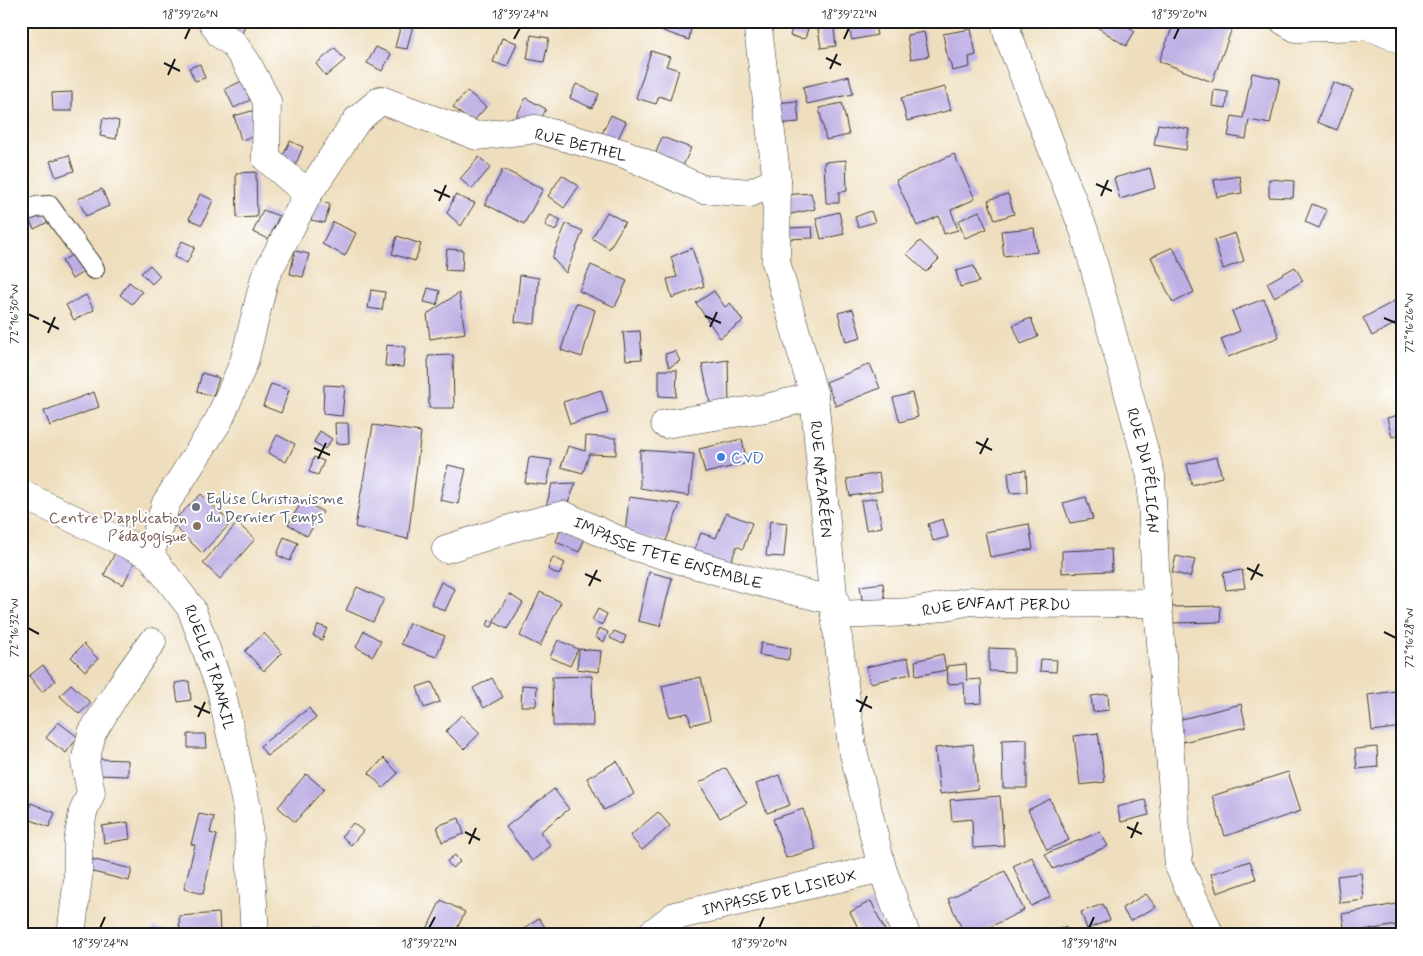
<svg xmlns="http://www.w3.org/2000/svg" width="1423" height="956" font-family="Mynerve,sans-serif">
  <rect width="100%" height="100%" fill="#fff"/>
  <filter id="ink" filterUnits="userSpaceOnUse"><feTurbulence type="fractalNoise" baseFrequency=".02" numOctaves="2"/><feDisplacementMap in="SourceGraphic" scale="10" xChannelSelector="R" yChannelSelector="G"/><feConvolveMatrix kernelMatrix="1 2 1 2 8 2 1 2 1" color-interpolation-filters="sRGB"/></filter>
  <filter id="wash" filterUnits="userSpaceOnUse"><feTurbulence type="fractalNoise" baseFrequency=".0096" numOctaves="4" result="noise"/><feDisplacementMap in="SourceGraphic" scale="20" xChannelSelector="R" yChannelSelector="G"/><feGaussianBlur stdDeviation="1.12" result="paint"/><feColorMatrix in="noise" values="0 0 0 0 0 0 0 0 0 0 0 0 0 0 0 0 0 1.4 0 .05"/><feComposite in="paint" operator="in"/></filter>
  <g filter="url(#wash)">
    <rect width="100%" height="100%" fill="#eedebd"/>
    <g id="blocks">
      <!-- building -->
      <path fill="#bdaee4" d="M234,21L245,25L242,34L231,30Z
        M402,21H414L407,49L395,47Z
        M664,21H692L689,40L663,31Z
        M794,21L809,25L805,39L790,36Z
        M833,21L836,46L821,48L817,22Z
        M847,21H874L877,35L852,40Z
        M1101,21H1119L1135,31L1126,46L1097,27Z
        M1175,21H1222L1233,26L1212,82L1159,61Z
        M971,29L976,55L969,57L970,67L952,71L950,61H948L943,34Z
        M924,32L929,56L911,59L907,35Z
        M531,35L549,38L544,62L527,59Z
        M502,38L517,43L507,67L493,62Z
        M376,47L391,54L382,71L367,63Z
        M335,48L345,60L326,76L316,64Z
        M651,51L670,57L666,66L679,70L670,100L659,96L656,104L636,98Z
        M200,64L205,78L195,81L189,68Z
        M1252,73L1280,79L1270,124L1249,120L1246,139L1228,136L1232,116L1243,118Z
        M849,76L853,94L807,104L803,87Z
        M242,81L250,100L234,108L225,89Z
        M1333,82L1353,90L1337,130L1317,122Z
        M576,84L599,94L592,108L570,98Z
        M945,87L951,110L907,121L901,98Z
        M1214,90L1228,92L1226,108L1212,106Z
        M467,91L486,107L472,123L453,107Z
        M72,92V111H53L52,93Z
        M526,98L546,109L533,134L512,124Z
        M797,101L799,122L778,124L776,103Z
        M842,103L849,135L826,140L819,108Z
        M255,110L261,134L241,140L234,116Z
        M611,115L626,122L615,145L600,138Z
        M103,118L119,121L116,139L100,136Z
        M1158,124L1189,129L1186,150L1154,145Z
        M662,137L691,148L682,168L647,176Z
        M290,141L303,147L295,166L281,160Z
        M954,154L975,199L951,210L958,230L944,234L939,216L917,226L896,180Z
        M69,155L74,171L56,177L50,161Z
        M479,157L491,167L472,189L460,179Z
        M846,160L847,191L839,192V203H826L824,162Z
        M1150,168L1155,188L1120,199L1114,178Z
        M503,169L543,189L524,224L485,204Z
        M256,172L257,217L237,218L236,173Z
        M562,175L579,186L564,208L548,196Z
        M1240,176L1242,193L1217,197L1214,180Z
        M1269,179L1294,181L1293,198L1269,197Z
        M102,189L109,206L86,216L78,199Z
        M811,193L815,209L786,215L783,195Z
        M200,194L213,200L202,225L189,219Z
        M1008,194L1014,214L995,220L988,200Z
        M455,195L475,203L461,226L447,213Z
        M316,201L330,204L325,223L311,220Z
        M1312,204L1327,210L1319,228L1305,222Z
        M43,210L48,222L34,229L28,217Z
        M263,210L279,216L269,239L253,232Z
        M871,211L875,222L858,227L855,217Z
        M979,211L987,229L965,238L958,221Z
        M607,212L625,222L609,249L592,238Z
        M839,212L844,234L821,239L816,218Z
        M550,215L561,220L555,231L545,225Z
        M333,222L356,233L345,256L322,244Z
        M566,224L583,231L566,273L552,258Z
        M812,227L813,238L786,239V228Z
        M1034,228L1037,252L1004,256L1001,231Z
        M1235,233L1244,261L1223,269L1214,240Z
        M397,236L421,244L415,261L392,254Z
        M182,241L195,247L187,263L174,257Z
        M920,241L939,259L926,272L907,254Z
        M1173,247L1194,292L1173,303L1151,257Z
        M692,248L704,286L672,298L667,279L677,277L671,257Z
        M447,249L463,250L462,271L445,270Z
        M295,251L309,254L303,277L290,274Z
        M75,253L85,271L72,279L62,261Z
        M150,265L160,276L152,284L141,273Z
        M591,265L627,281L615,307L579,291Z
        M974,266L979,282L960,287L956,271Z
        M1295,267L1303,281L1274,297L1267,283Z
        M520,275L539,278L535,324L515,322Z
        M21,276L27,289L21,292Z
        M129,282L142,292L132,304L120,295Z
        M428,288L440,291L437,305L424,302Z
        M371,290L385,292L382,310L368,308Z
        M714,291L725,307L730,303L743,321L720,338L696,303Z
        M459,293L465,333L430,339L427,314Z
        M86,295L94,310L74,320L66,305Z
        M1402,297V320L1372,336L1363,318Z
        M1264,299L1279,337L1228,357L1221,339L1240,331L1232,311Z
        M576,303L595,310L582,357L561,350Z
        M853,309L861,338L846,342L838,313Z
        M1031,318L1038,337L1021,344L1013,325Z
        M640,331L642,359L626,360L623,332Z
        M387,345L405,347L403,367L385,366Z
        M675,351L680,361L669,367L665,354Z
        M453,355L454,408H429L428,356Z
        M728,360L729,404L711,407L702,364Z
        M870,364L880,388L836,406L826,382Z
        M659,370H677L676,397L659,396Z
        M202,373L219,378L213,396L197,391Z
        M271,384L289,390L281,413L263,406Z
        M324,385L345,386L342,416L323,414Z
        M601,390L608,413L570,424L563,402Z
        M94,392L99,407L50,426L44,411Z
        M912,393L918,417L900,422L893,398Z
        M1402,414V435L1392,437L1387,418Z
        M335,423H348L349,443L336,444Z
        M373,425L421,432L408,539L355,527Z
        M320,431L332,439L325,449L314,442Z
        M277,435L295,444L286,462L268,453Z
        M586,436L616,438V455L589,454L583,473L561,467L568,446L585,451Z
        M742,439L747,463L705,473L699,449Z
        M640,450L694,454L689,496L640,488Z
        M314,457L324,461L318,475L309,472Z
        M529,457L552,460L547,485L525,483Z
        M1217,457L1222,477L1192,485L1187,464Z
        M448,465L466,469L458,504L440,500Z
        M1026,470L1027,492L1010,493L1008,472Z
        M879,473L882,491L850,496L847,479Z
        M576,483L563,515L545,510L552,484Z
        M201,494L231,523L202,553L171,523Z
        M629,497L680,504L666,541L625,534Z
        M1086,497L1093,519L1070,523L1063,503Z
        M876,498L882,527L866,530L861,501Z
        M303,500L323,512L307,536L288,524Z
        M726,513L752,523L743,549L737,546L728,569L692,556L701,533L716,538Z
        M943,519L948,537L933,541L928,524Z
        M770,521L787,523L784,557L766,556Z
        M237,523L255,539L220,579L203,563Z
        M1029,524L1033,549L990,557L985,532Z
        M562,526L586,536L579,552L556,542Z
        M284,537L298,543L290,561L277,555Z
        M1111,549L1112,571L1062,573V551Z
        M115,553L134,563L123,585L104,575Z
        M1176,556L1195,560L1190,577L1172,572Z
        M553,557L565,563L559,575L548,569Z
        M1242,570L1245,588L1226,590L1223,573Z
        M649,572L672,578L660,626L638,621Z
        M441,582L455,589L445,611L431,604Z
        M883,583L885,602L863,605L860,586Z
        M357,587L384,599L373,622L346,610Z
        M540,592L561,602L540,646L520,636Z
        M509,594L523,603L507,629L494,622L492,627L487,626L489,620L493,622Z
        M1220,606L1221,622L1172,623V607Z
        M598,609L607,614L602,625L592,620Z
        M409,623L445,636L436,657L401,644Z
        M318,625L327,628L322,640L313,636Z
        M599,628L608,632L604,642L595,637Z
        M364,631L381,641L373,656L356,647Z
        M614,631L626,636L623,644L610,638Z
        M264,633L282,653L264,671L245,651Z
        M558,640L578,649L570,666L550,657Z
        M761,643L791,648L788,660L759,655Z
        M84,644L98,659L85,671L71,657Z
        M989,648L1014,649V672L989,671Z
        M579,649L601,651L599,672L577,669Z
        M943,654L946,670L916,676L915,661Z
        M908,658L911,674L870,683L866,667Z
        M1041,659L1057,660L1056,672L1040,671Z
        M966,664L967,680L981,679L982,703L965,704L964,683L948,684L947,666Z
        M43,665L55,681L42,692L29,676Z
        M592,676L593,726H553L552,677Z
        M701,677L710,720L691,725L688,713L669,717L662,686Z
        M492,678L503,697L484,708L473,688Z
        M189,681L191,700L178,702L175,683Z
        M432,682L440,702L424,708L417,687Z
        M71,684L91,703L79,714L60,696Z
        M522,685L537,686L536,706H521Z
        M1402,690V727L1372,731L1368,695Z
        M1108,694L1109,710L1093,712L1091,696Z
        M1241,704L1246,727L1183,742L1178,720Z
        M309,708L316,718L267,756L260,746Z
        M461,715L480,733L464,749L446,731Z
        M58,722L78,737L66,753L46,738Z
        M1098,733L1105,782L1080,785L1074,736Z
        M188,734H205L206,748H188Z
        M1027,739V788H1003L1002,740Z
        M973,744L978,789L940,794L935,748Z
        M1377,747L1378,767L1357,769L1355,749Z
        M384,758L398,773L383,788L369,773Z
        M98,759L128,760V776L97,775Z
        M617,761L634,794L604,810L587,778Z
        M726,768L747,803L720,818L699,783Z
        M1288,772L1301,811L1225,836L1212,796Z
        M306,774L324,789L295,822L278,807Z
        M779,775L790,805L767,813L756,784Z
        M554,789L569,809L540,832L551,846L532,861L506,827Z
        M1000,796L1004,846L973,848L972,819L952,821L950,800Z
        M1050,799L1069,840L1047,850L1028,810Z
        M1145,800L1149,815L1121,822L1117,807Z
        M31,803L55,813L49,827L26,818Z
        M803,809L816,849L786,858L773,819Z
        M658,812L670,826L642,850L630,836Z
        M199,814L214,817L210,833L217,835L203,894L184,889L195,845L191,844Z
        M459,818L464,834L442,842L437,826Z
        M128,822L130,839L104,843L102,826Z
        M353,823L363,831L351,845L342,836Z
        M1100,832L1108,846L1053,869L1045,854Z
        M455,855L460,862L452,868L447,861Z
        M1032,857L1050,897L1031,906L1013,866Z
        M91,859L132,869L129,881L89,871Z
        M1250,861L1256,879L1217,893L1211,874Z
        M1005,871L1024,910L974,935H965L948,899Z
        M1361,873L1364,900L1340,903L1337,876Z
        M1146,894L1156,907L1130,921L1122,908Z
        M441,900L465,912L454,935H424Z
        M871,901L885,931L877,935H862L850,912Z
        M1402,903V924L1345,934L1342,914Z
        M1103,904L1110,920L1087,929L1081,912Z
        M219,913L220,935H180L179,916Z
        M539,918L550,935H515Z
        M316,926L325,935H309Z
        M153,927L169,929L168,935H152Z
        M1066,927L1068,935H1045V934Z"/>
    </g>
  </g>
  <g filter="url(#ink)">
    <use href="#blocks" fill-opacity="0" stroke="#3c3934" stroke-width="1"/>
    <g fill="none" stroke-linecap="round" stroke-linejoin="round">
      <!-- lane casing -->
      <g stroke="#3c3934" stroke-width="22">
        <path id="lane" d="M21,212L36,207L49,206L94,269"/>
      </g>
      <!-- street casing -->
      <g stroke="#3c3934" stroke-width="29">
        <g id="street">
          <path id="s1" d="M757,21L777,181L776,262L814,396L835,615L852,746L882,868L906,935"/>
          <path id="s2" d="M1005,21L1008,35L1085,233L1151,476L1155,568L1179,866L1210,935"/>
          <path d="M1284,21L1296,28L1369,26L1402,40"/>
          <path d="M308,194L357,120L381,100L477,136L536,129L625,154L702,189L750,193L777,181"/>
          <path d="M665,424L766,408L814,396"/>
          <path id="s3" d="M21,494L150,555L191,608L221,690L247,808L255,935"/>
          <path id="s4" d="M446,549L513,528L563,515L629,545L742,578L835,601"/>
          <path d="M150,555L166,503L219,420L244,362L265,277L308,194L266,158L267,101L247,63L233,43L221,35L212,21"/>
          <path id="s5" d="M835,615L914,612L971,601L1001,604L1158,603"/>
          <path d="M71,935L78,878V841L83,812L91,793L85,762L92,733L120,687L152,642"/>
          <path id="s6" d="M650,935L675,916L882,868"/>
        </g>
      </g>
      <!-- lane -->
      <use href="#lane" stroke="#fff" stroke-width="20"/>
      <!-- street -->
      <use href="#street" stroke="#fff" stroke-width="28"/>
    </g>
  </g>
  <!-- ticks -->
  <path fill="none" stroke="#1c1c1c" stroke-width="2" d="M185,39L190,28M514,39L520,28M844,39L849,28M1174,39L1179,28M826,58L841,65M164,63L180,71M830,69L837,54M168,75L175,59M1096,184L1112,191M434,190L450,197M1101,196L1108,180M439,201L446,185M28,314L39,319M705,316L721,323M1384,318L1396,323M43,321L59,329M710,327L717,312M48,333L55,317M976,442L992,450M314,448L330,455M980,454L988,438M318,459L326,443M1247,568L1263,576M585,574L601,581M1251,580L1259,564M589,586L597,570M28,628L39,634M1384,632L1396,638M856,700L872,708M194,706L210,713M860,712L867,696M198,717L205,702M1127,827L1142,834M465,832L480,840M1131,838L1138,822M469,844L476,828M100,928L105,917M429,928L435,917M759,928L764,917M1089,928L1094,917"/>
  <!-- markers -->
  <circle fill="#3f7fe0" stroke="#fff" stroke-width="2" cx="721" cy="457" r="5"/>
  <circle fill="#6b7280" stroke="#fff" stroke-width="2" cx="196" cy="507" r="5"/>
  <circle fill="#8d6e63" stroke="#fff" stroke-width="2" cx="197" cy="526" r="5"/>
  <g text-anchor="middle" stroke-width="4" stroke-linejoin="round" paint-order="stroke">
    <!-- street labels -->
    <g font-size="16" fill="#1c1c1c" stroke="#fff">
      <text transform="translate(581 144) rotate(14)" y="6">RUE BETHEL</text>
      <text dy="6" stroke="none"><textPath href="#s2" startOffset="472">RUE DU PÉLICAN</textPath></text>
      <text dy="6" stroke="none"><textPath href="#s1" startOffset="465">RUE NAZARÉEN</textPath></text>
      <text dy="6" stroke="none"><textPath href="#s4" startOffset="234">IMPASSE TETE ENSEMBLE</textPath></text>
      <text dy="6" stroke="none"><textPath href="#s5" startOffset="162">RUE ENFANT PERDU</textPath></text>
      <text dy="6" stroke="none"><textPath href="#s3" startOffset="272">RUELLE TRANKIL</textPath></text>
      <text dy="6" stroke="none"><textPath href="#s6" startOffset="138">IMPASSE DE LISIEUX</textPath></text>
    </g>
    <!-- shop labels -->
    <g font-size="16" fill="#366cbe" stroke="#fff" text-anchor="start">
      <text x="731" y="463">CVD</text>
    </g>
    <!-- worship labels -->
    <g font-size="16" fill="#5b616d" stroke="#fff" text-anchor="start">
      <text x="206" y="504">Eglise Christianisme<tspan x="206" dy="18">du Dernier Temps</tspan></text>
    </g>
    <!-- education labels -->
    <g font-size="16" fill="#785e54" stroke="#fff" text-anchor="end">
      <text x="187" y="523">Centre D'application<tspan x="187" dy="18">Pédagogique</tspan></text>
    </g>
  </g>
  <!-- margin -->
  <rect width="1423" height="956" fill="none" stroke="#fff" stroke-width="55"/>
  <rect x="28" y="28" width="1368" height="900" fill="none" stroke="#1c1c1c" stroke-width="2"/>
  <g font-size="12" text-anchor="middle" fill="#1c1c1c">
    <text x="190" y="18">18°39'26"N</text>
    <text x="520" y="18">18°39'24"N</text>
    <text x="849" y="18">18°39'22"N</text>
    <text x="1179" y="18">18°39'20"N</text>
    <text transform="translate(14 314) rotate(-90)" y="4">72°16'30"W</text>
    <text transform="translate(1409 323) rotate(-90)" y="4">72°16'26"W</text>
    <text transform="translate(14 628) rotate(-90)" y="4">72°16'32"W</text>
    <text transform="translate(1409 638) rotate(-90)" y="4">72°16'28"W</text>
    <text x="100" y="947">18°39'24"N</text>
    <text x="429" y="947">18°39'22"N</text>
    <text x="759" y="947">18°39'20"N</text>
    <text x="1089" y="947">18°39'18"N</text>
  </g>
</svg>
